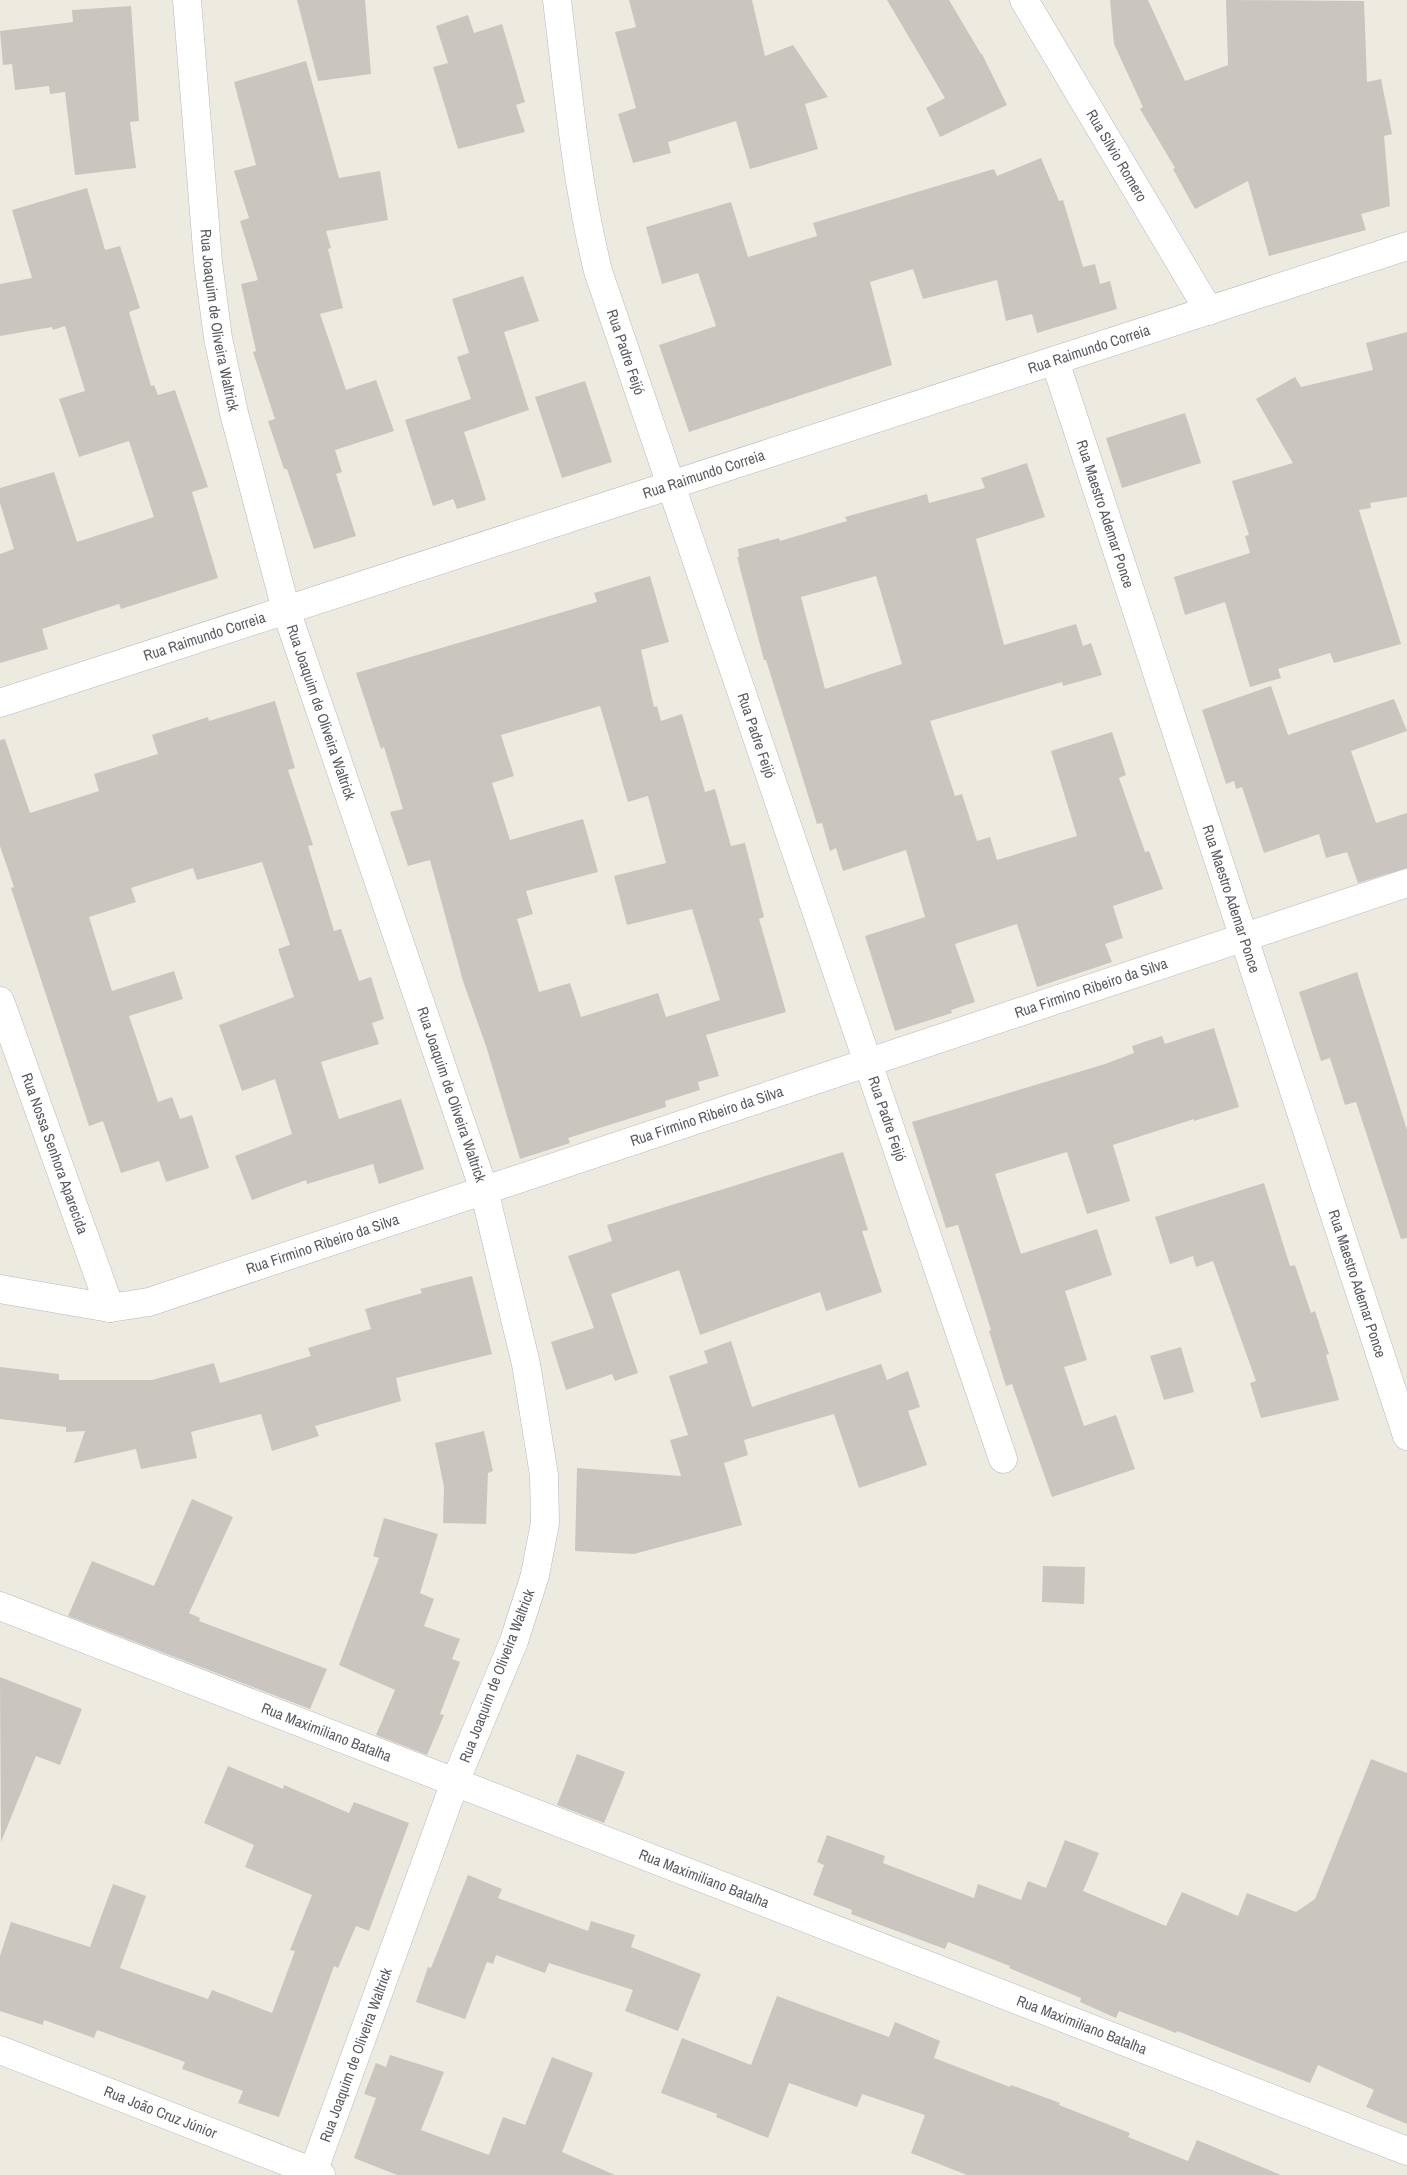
<svg xmlns="http://www.w3.org/2000/svg" width="1407" height="2175" font-family="'Archivo Narrow',sans-serif">
  <rect width="100%" height="100%" fill="#edeae0"/>
  <!-- building -->
  <path fill="#cac6bf" fill-rule="evenodd" d="M297,0H365L371,74L318,81Z
    M629,0H752L765,56L793,45L828,97L805,104L818,149L750,169L736,121L668,142L671,153L633,163L618,114L636,108L615,32L636,27Z
    M887,0H949L981,54H982L1007,105L940,137L926,108L945,98Z
    M1110,0H1148L1185,81L1228,65L1226,0L1364,1L1367,82L1381,79L1392,134L1384,136L1390,206L1361,214L1366,230L1269,256L1248,181L1195,209L1173,169L1175,168L1140,109L1143,107L1114,44Z
    M131,6L139,121L130,122L136,168L75,175L65,92L50,94L49,86L15,90L12,64L3,65L0,31L73,22L72,10Z
    M468,15L474,33L502,24L525,102L516,105L525,132L458,149L433,67L448,63L436,26Z
    M306,61L339,178L380,171L388,220L326,231L331,248L328,249L343,308L320,314L346,390L376,380L394,431L335,450L342,472L336,474L356,536L314,549L287,469H284L268,421L275,419L253,352L256,351L241,284L258,280L240,221L249,218L234,171L256,165L234,82Z
    M1041,158L1059,201L1063,200L1083,267L1095,264L1100,284L1110,281L1117,309L1037,333L1032,314L1006,321L997,280L923,299L913,269L870,282L892,365L689,432L659,345L716,326L698,273L662,284L646,227L731,202L748,257L817,236L813,223L994,169L997,176Z
    M87,188L105,250L120,246L140,308L129,312L151,386L154,385L158,395L175,390L208,487L192,492L218,578L121,609L119,604L42,629L48,649L0,663V554L14,549L0,503V488L54,472L77,542L154,517L129,441L79,457L59,399L85,391L65,326L53,330L52,327L0,336V284L32,278L12,210Z
    M523,276L539,321L504,332L529,410L464,432L486,500L457,509L453,499L433,506L405,420L471,399L457,357L469,353L452,299Z
    M1407,332V497L1370,503L1371,508L1359,510L1401,644L1334,663L1330,653L1278,669L1281,678L1250,687L1225,602L1185,615L1174,577L1250,553L1245,536L1249,535L1232,481L1293,463L1256,399L1295,377L1301,387L1373,370L1366,343Z
    M585,381L612,462L562,478L535,397Z
    M1185,413L1201,463L1122,488L1106,438Z
    M1027,463L1045,517L976,539L1004,645L1076,624L1083,646L1091,643L1102,675L1063,686L1062,682L930,721L955,796L962,794L977,841L990,837L997,860L1077,836L1051,751L1112,732L1126,775L1119,778L1145,852L1149,851L1163,889L1113,906L1123,938L1105,944L1112,962L1037,987L1017,924L955,944L975,1002L951,1010L952,1013L895,1031L865,936L925,917L906,850L843,871L836,848L830,851L822,823L817,824L766,660H764L737,557H739L738,549L779,538L780,541L847,521L845,517L927,494L929,503L985,488L981,478ZM876,576L902,664L825,689L801,597Z
    M650,576L669,642L641,650L654,707L657,706L661,721L682,714L705,792L715,789L731,846L745,843L764,917L759,919L786,1012L706,1035L719,1076L698,1082L700,1090L665,1101L666,1107L568,1138L570,1143L520,1159L486,1046L463,981L430,860L408,866L390,812L403,809L384,747L381,749L356,673L597,602L594,593ZM600,706L628,802L648,796L666,863L614,876L627,925L692,909L720,1000L666,1017L658,993L581,1017L570,983L539,992L517,919L533,914L526,891L598,872L583,819L510,840L492,783L514,776L501,735Z
    M1271,686L1288,735L1394,699L1407,731L1351,751L1376,823L1407,813V868L1358,883L1347,852L1326,858L1319,834L1264,853L1242,787L1236,789L1234,781L1226,784L1202,710Z
    M275,701L295,768L288,770L313,845L308,846L334,931L341,929L359,981L371,977L384,1019L372,1023L379,1044L321,1062L339,1119L401,1099L424,1169L379,1184L373,1164L307,1184L306,1180L252,1200L235,1156L292,1134L275,1079L242,1091L219,1025L294,997L278,949L290,945L262,862L197,880L193,868L131,888L136,902L89,917L112,991L174,971L183,999L129,1016L158,1102L172,1097L180,1119L192,1115L209,1168L166,1182L159,1161L121,1173L103,1121L89,1126L11,888L14,887L0,846V740L5,739L30,813L99,791L94,774L158,754L152,735L208,717L209,721Z
    M1357,972L1407,1130V1238L1401,1239L1356,1102L1345,1105L1330,1058L1321,1061L1299,992Z
    M1214,1028L1239,1107L1194,1121V1119L1113,1145L1130,1201L1087,1214L1067,1152L995,1174L1021,1254L1097,1229L1112,1275L1065,1291L1087,1360L1064,1367L1084,1426L1116,1415L1135,1469L1052,1497L1012,1384L1006,1386L989,1331L991,1330L958,1225L946,1228L912,1122L1105,1064L1134,1053L1132,1046L1162,1036L1165,1044Z
    M843,1152L868,1230L862,1231L882,1292L826,1311L820,1292L700,1335L679,1270L611,1294L638,1373L615,1381L612,1374L566,1390L551,1342L594,1328L568,1256L612,1241L607,1225Z
    M1264,1183L1290,1266L1295,1265L1311,1313L1315,1311L1329,1354L1326,1355L1339,1400L1261,1418L1250,1383L1256,1381L1213,1261L1196,1267L1193,1256L1170,1264L1155,1217Z
    M472,1276L492,1354L396,1378L401,1401L315,1426L319,1436L272,1451L261,1414L191,1432L197,1458L141,1469L136,1449L74,1463L85,1431L66,1432V1427L0,1419V1367L59,1374V1380H152L214,1363L220,1383L311,1356L308,1348L371,1329L365,1309L422,1293L420,1289Z
    M731,1341L752,1407L881,1364L887,1380L908,1371L920,1407L908,1411L927,1465L859,1488L834,1414L744,1440L748,1455L724,1463L742,1525L634,1554L575,1551L577,1468L681,1476L670,1440L688,1435L669,1376L708,1363L704,1351Z
    M1181,1347L1194,1392L1164,1400L1150,1356Z
    M484,1431L493,1471L488,1473L486,1524L443,1523L444,1487L435,1443Z
    M192,1499L233,1517L189,1613L200,1618L199,1621L327,1669L310,1709L68,1616L92,1561L154,1586Z
    M384,1518L438,1534L420,1593L434,1599L424,1626L460,1639L452,1659L460,1662L440,1714L444,1715L427,1755L376,1735L395,1690L339,1665L379,1558L373,1556Z
    M1043,1566L1085,1567L1084,1604L1042,1602Z
    M0,1677L82,1709L60,1765L36,1756L1,1842Z
    M577,1754L625,1772L604,1823L557,1805Z
    M1371,1759L1407,1773V2124L1366,2107L1374,2090L1318,2065L1310,2083L1177,2031L1176,2033L1119,2011L1116,2018L1080,2002L1081,1998L1009,1968L1010,1966L948,1942L945,1949L851,1914L852,1910L813,1895L824,1865L817,1862L827,1835L885,1856L883,1863L974,1898L978,1884L1021,1900L1028,1881L1046,1888L1065,1840L1099,1853L1083,1891L1166,1926L1182,1892L1238,1916L1247,1893L1296,1912L1315,1899Z
    M228,1766L283,1789L284,1785L349,1813L354,1802L409,1823L369,1931L356,1926L338,1968L334,1966L279,2117L238,2103L243,2091L182,2069L185,2062L97,2030L94,2038L44,2020L43,2025L0,2011V1956L11,1922L90,1947L113,1884L146,1896L120,1968L208,1999L212,1990L272,2013L295,1951L290,1950L312,1895L245,1867L254,1845L204,1823Z
    M468,1875L502,1889L498,1898L588,1931L591,1921L635,1935L631,1947L701,1974L678,2031L625,2011L633,1990L549,1963L545,1973L496,1955L493,1964L487,1962L465,2019L416,2002L428,1967L431,1968Z
    M777,1996L889,2037L895,2022L940,2041L934,2058L1010,2087L1011,2085L1060,2103L1059,2105L1130,2133L1128,2137L1188,2161L1197,2140L1281,2175H967L911,2153L925,2115L862,2094L857,2107L789,2083L768,2138L716,2117L717,2114L661,2093L682,2038L751,2065Z
    M390,2055L444,2072L421,2130L489,2155L503,2117L525,2125L552,2057L593,2073L562,2152L615,2175H397L354,2158L376,2098L364,2094L376,2063L386,2067Z"/>
  <g fill="none" stroke-linecap="round" stroke-linejoin="round">
    <!-- street casing -->
    <g stroke="#b6b9be" stroke-width="29">
      <g id="street">
        <path id="s1" d="M187,0L208,262L218,338L234,413L286,610L484,1190L526,1364L544,1475L545,1523L535,1575L514,1641L455,1782L312,2175"/>
        <path id="s2" d="M557,0C568,91 576,182 598,271L1003,1459"/>
        <path id="s3" d="M1024,0L1209,311"/>
        <path id="s4" d="M1055,361L1407,1436"/>
        <path id="s5" d="M0,703L1407,246"/>
        <path id="s6" d="M0,1001L110,1308"/>
        <path id="s7" d="M0,1289L110,1308L149,1302L1407,883"/>
        <path id="s8" d="M0,1606L1407,2151"/>
        <path id="s9" d="M0,2050L321,2175"/>
      </g>
    </g>
    <!-- street -->
    <use href="#street" stroke="#fff" stroke-width="28"/>
  </g>
  <g text-anchor="middle" stroke-width="4.5" stroke-linejoin="round" paint-order="stroke">
    <!-- street labels -->
    <g font-size="15" fill="#595d62" stroke="#fff">
      <text dy="5" stroke="none"><textPath href="#s3" startOffset="181">Rua Sílvio Romero</textPath></text>
      <text dy="5" stroke="none"><textPath href="#s1" startOffset="322">Rua Joaquim de Oliveira Waltrick</textPath></text>
      <text dy="5" stroke="none"><textPath href="#s5" startOffset="1145">Rua Raimundo Correia</textPath></text>
      <text dy="5" stroke="none"><textPath href="#s2" startOffset="360">Rua Padre Feijó</textPath></text>
      <text dy="5" stroke="none"><textPath href="#s5" startOffset="740">Rua Raimundo Correia</textPath></text>
      <text dy="5" stroke="none"><textPath href="#s4" startOffset="161">Rua Maestro Ademar Ponce</textPath></text>
      <text dy="5" stroke="none"><textPath href="#s5" startOffset="215">Rua Raimundo Correia</textPath></text>
      <text dy="5" stroke="none"><textPath href="#s1" startOffset="728">Rua Joaquim de Oliveira Waltrick</textPath></text>
      <text dy="5" stroke="none"><textPath href="#s2" startOffset="765">Rua Padre Feijó</textPath></text>
      <text dy="5" stroke="none"><textPath href="#s4" startOffset="566">Rua Maestro Ademar Ponce</textPath></text>
      <text dy="5" stroke="none"><textPath href="#s7" startOffset="1144">Rua Firmino Ribeiro da Silva</textPath></text>
      <text dy="5" stroke="none"><textPath href="#s1" startOffset="1132">Rua Joaquim de Oliveira Waltrick</textPath></text>
      <text dy="5" stroke="none"><textPath href="#s7" startOffset="739">Rua Firmino Ribeiro da Silva</textPath></text>
      <text dy="5" stroke="none"><textPath href="#s2" startOffset="1170">Rua Padre Feijó</textPath></text>
      <text dy="5" stroke="none"><textPath href="#s6" startOffset="162">Rua Nossa Senhora Aparecida</textPath></text>
      <text dy="5" stroke="none"><textPath href="#s7" startOffset="334">Rua Firmino Ribeiro da Silva</textPath></text>
      <text dy="5" stroke="none"><textPath href="#s4" startOffset="971">Rua Maestro Ademar Ponce</textPath></text>
      <text transform="translate(497 1676) rotate(-69)" y="5">Rua Joaquim de Oliveira Waltrick</text>
      <text dy="5" stroke="none"><textPath href="#s8" startOffset="350">Rua Maximiliano Batalha</textPath></text>
      <text dy="5" stroke="none"><textPath href="#s8" startOffset="755">Rua Maximiliano Batalha</textPath></text>
      <text dy="5" stroke="none"><textPath href="#s8" startOffset="1160">Rua Maximiliano Batalha</textPath></text>
      <text transform="translate(356 2055) rotate(-70)" y="5">Rua Joaquim de Oliveira Waltrick</text>
      <text dy="5" stroke="none"><textPath href="#s9" startOffset="172">Rua João Cruz Júnior</textPath></text>
    </g>
  </g>
</svg>
